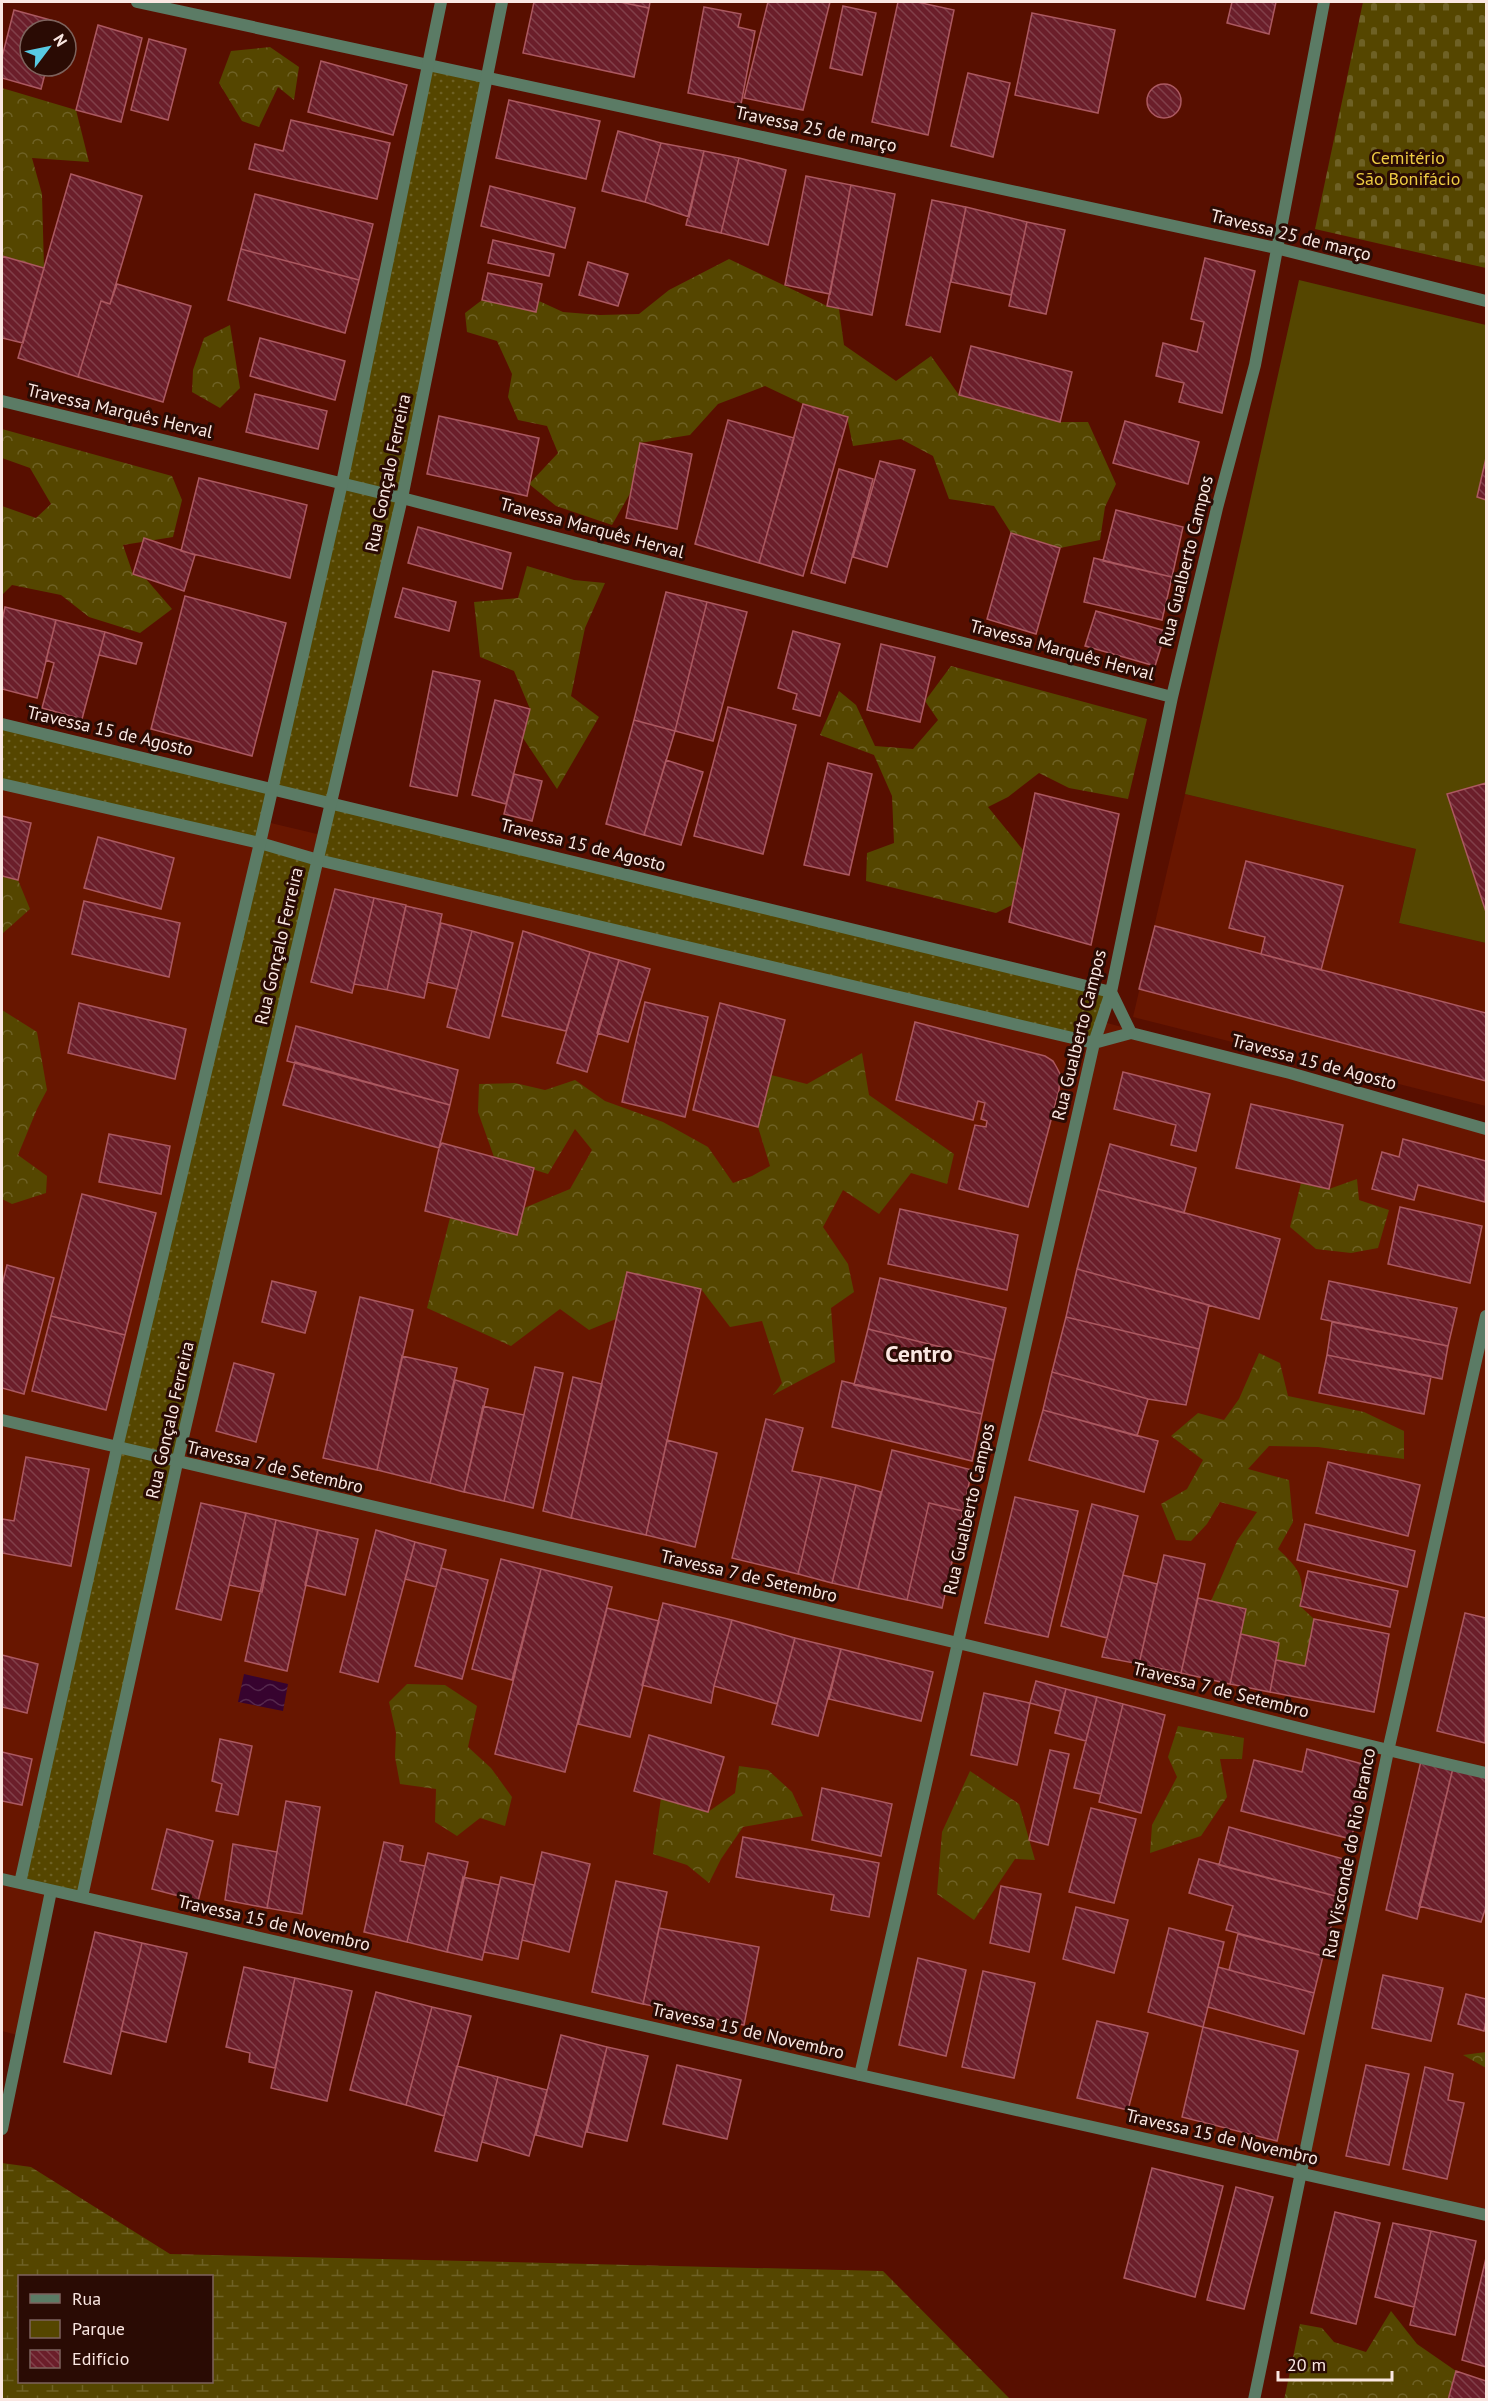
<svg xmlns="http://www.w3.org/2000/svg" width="1488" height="2401" font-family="'PT Sans',sans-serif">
  <defs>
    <pattern id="grass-dots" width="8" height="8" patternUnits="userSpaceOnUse" patternTransform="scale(1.5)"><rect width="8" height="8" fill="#554600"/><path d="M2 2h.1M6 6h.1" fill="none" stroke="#6e6125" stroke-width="1.8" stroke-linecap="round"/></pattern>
    <pattern id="forest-crowns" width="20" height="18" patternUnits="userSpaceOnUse" patternTransform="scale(1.5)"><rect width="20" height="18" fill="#554600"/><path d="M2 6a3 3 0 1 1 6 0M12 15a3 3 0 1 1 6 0" fill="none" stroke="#6e6125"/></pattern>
    <pattern id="wetland-marsh" width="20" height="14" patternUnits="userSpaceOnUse" patternTransform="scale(1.5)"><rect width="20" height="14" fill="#554600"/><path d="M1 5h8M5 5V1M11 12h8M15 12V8" fill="none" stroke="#6e6125"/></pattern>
    <pattern id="cemetery-stones" width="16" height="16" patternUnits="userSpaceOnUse" patternTransform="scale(1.5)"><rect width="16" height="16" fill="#554600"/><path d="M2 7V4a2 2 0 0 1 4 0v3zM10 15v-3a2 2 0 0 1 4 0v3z" fill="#6e6125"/></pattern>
    <pattern id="water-waves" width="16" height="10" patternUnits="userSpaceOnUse" patternTransform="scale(1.5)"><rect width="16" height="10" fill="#37032f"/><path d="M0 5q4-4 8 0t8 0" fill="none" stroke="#55284d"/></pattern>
    <pattern id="building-back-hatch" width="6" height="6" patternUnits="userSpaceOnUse" patternTransform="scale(1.5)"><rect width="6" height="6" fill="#6b1e2a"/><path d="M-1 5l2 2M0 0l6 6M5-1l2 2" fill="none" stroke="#813f49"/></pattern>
  </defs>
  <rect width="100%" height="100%" fill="#580f00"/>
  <!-- built -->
  <path fill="#681600" d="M2,759L1089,1018L1486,1127V2215L51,1891L21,2036L2,2031Z
    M1185,794L1416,849L1399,923L1486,943V1106L1133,1017Z"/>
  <!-- grass -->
  <path fill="url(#grass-dots)" fill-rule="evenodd" d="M428,65L486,76L332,802L1111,992L1094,1043L318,860L82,1897L20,1883L260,844L2,784V724L272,787ZM273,788L331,802L318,860L260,843Z"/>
  <!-- forest -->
  <path fill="url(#forest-crowns)" d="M270,47L299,67L294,100L278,87L259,127L242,121L219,83L231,51Z
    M2,88L76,110L89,162L32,158L42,194L44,268L2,256Z
    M729,259L827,306L839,309L844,345L896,381L931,356L959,395L1060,422H1088L1116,484L1105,507L1100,540L1060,548L1011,533L994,506L949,499L933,456L901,439L853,446L847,417L803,404L765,386L718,404L690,435L640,443L632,490L612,525L556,506L529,484L558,453L547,426L518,420L508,397L512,374L497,341L467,332L465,313L482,300L536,312L539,301L563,312L600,315L639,314L669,290Z
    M230,325L240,388L220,408L192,392L193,370L204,338Z
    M2,429L172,476L182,500L173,537L123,545L133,574L146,579L172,609L140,633L89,617L61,595L12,585L2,595V506L36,518L51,504L30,468L2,458Z
    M527,566L574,580L605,583L585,628L571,696L599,717L557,789L523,738L530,709L514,671L480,657L474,602L518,598Z
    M951,666L1147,719L1128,799L1069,788L1039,773L1008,797L988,807L1023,850L1012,905L996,913L866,881L867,853L894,843L892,796L874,755L820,735L839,691L856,705L875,746L913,749L938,720L925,701Z
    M2,876L18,880L30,909L2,934Z
    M2,1010L37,1032L47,1090L37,1109L18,1155L47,1176L46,1193L12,1204L2,1199Z
    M862,1053L869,1095L954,1154L947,1184L911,1173L879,1214L843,1190L823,1227L848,1264L854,1292L831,1308L835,1362L773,1395L782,1383L762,1321L730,1327L701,1289L627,1272L616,1319L589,1330L560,1309L511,1346L427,1308L450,1218L517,1235L524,1208L570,1189L592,1150L575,1129L548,1174L494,1157L478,1112L479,1084L515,1083L545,1090L575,1080L605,1101L663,1122L708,1147L733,1183L752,1176L770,1166L758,1127L771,1075L807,1084Z
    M1357,1179L1359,1200L1389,1210L1378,1248L1351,1253L1316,1249L1290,1227L1301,1183L1329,1189Z
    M1259,1353L1280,1363L1288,1396L1364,1412L1404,1431V1459L1318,1447L1269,1446L1248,1469L1289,1480L1293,1522L1278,1549C1298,1568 1306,1576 1300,1606L1314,1619L1305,1666L1276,1660L1279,1643L1241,1634L1246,1609L1211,1601L1237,1541L1257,1512L1220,1502L1207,1524L1191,1541L1176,1540L1161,1504L1187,1489L1203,1460L1171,1436L1198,1413L1224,1420L1239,1399Z
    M407,1684L445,1685L477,1706L468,1747L491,1768L512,1797L505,1826L480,1818L457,1836L435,1822L436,1789L400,1784L395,1757L396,1733L389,1702Z
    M1178,1726L1244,1738L1242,1759H1220L1227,1797L1201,1836L1150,1853L1152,1825L1177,1777L1168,1757Z
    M739,1766L768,1770L792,1792L803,1816L743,1827L721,1859L709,1883L687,1865L653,1854L661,1798L708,1812L735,1793Z
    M970,1771L1019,1804L1035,1860L1015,1859L974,1920L937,1894L942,1832Z
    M1486,2052V2068L1463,2055Z
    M1391,2311L1417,2344L1456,2371L1448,2399L1284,2400L1300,2324L1322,2328L1334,2342L1366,2352Z"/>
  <!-- wetland -->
  <path fill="url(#wetland-marsh)" fill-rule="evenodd" d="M2,2163L31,2167L170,2254L883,2271L1010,2399H2ZM20,2276H212V2382H20Z"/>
  <!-- cemetery -->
  <path fill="url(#cemetery-stones)" d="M1363,2H1486V268L1315,229Z"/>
  <!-- green -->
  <path fill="#554600" d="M1299,280L1486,325V943L1399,923L1416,849L1185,794Z"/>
  <!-- water -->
  <path fill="url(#water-waves)" d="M244,1674L288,1684L283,1711L238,1702Z"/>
  <!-- building -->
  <path fill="url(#building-back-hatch)" stroke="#ac5961" stroke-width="1.5" d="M534,2H620L649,8L634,77L523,53Z
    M620,2H650L649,8Z
    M768,2H830L803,110L744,98Z
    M898,2H917L954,10L928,135L872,122Z
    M1232,2H1276L1269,34L1227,23Z
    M843,6L876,13L862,75L830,68Z
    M704,7L741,14L738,27L755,31L741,104L688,93Z
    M14,10L58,22L56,30H30V66H47L41,89L2,78V57Z
    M1032,13L1115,30L1098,113L1015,95Z
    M98,25L142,38L121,122L76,110Z
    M149,39L186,49L168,120L131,110Z
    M321,61L407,85L393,135L308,112Z
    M968,73L1010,83L993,157L951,146Z
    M1147 101a17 17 0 1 1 34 0a17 17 0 1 1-34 0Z
    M509,100L600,121L586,179L496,158Z
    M291,120L390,143L377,199L249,169L255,144L283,151Z
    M618,131L661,143L645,202L602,191Z
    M661,143L704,151L689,217L645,202Z
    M704,151L739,158L721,233L686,225Z
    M739,158L786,170L768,245L721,233Z
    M71,174L142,196L110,304L101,301L78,377L18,358Z
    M806,176L851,185L830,294L785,285Z
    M851,185L895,194L872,315L827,306Z
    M490,186L575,208L565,248L481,226Z
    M255,194L373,224L359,280L241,249Z
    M932,200L966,207L940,332L906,325Z
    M966,207L1027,222L1011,295L951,282Z
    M1027,222L1065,230L1046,314L1009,306Z
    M493,240L554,254L549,276L488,263Z
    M241,249L359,280L345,333L228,300Z
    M2,256L44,268L23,343L2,338Z
    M1205,258L1255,271L1222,413L1179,402L1184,383L1156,376L1163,343L1197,352L1204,322L1191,319Z
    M588,262L628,274L618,306L579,295Z
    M488,273L542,284L536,312L482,300Z
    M117,284L191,306L163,402L78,377L101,301L110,304Z
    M260,338L345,361L335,400L250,376Z
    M971,346L1072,372L1060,422L959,395Z
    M255,394L327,411L318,449L246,432Z
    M803,404L848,417L803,576L759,563Z
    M439,416L539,438L527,496L427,474Z
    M728,420L794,438L759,563L695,544Z
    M1125,421L1199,442L1188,484L1113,463Z
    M640,443L692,454L677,529L626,518Z
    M1486,458V500L1477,497Z
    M880,461L915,470L887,567L853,557Z
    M839,469L873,479L845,583L811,573Z
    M199,478L307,505L290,578L181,551Z
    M1116,510L1183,527L1172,577L1103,561Z
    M418,527L511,553L502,589L408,563Z
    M1011,533L1060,548L1036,634L987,619Z
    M144,538L195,555L184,591L133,574Z
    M1094,558L1172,577L1162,620L1084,602Z
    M403,588L456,602L449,631L395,617Z
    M666,592L707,602L675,731L634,720Z
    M185,596L286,623L252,756L151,729Z
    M707,602L747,612L713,741L675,731Z
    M5,607L56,620L37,698L2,689V621Z
    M1096,611L1166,631L1155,666L1085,646Z
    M56,620L105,632L82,719L42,708L54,663L46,660Z
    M793,631L840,644L820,716L793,709L797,694L778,688Z
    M105,632L142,643L136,664L99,655Z
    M881,644L935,657L920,722L867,710Z
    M433,671L480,681L457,796L410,786Z
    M495,700L530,709L506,804L472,795Z
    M728,707L796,725L763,854L694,836Z
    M634,720L675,731L644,835L606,824Z
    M666,760L703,772L681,845L644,835Z
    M828,763L872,774L849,875L804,865Z
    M514,774L542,781L532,821L504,814Z
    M1486,783V912L1447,794Z
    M1035,793L1119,814L1091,945L1009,922Z
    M2,816L31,823L18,880L2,876Z
    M98,837L174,858L161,909L84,888Z
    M1246,861L1343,886L1321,970L1261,954L1265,937L1229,928Z
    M335,889L374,898L352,993L311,982Z
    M374,898L406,905L387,990L354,984Z
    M84,901L180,923L169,977L72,954Z
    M406,906L442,914L424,998L387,990Z
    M441,923L472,931L457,989L427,982Z
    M1155,926L1486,1013V1081L1139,989Z
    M472,931L513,943L489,1038L447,1027Z
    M523,931L590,952L566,1031L502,1016Z
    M590,952L619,960L587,1072L557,1063Z
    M619,960L650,969L628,1042L597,1033Z
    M645,1002L708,1017L685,1117L622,1102Z
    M79,1003L186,1029L175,1079L68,1053Z
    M720,1003L785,1020L758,1127L693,1110Z
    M915,1022L1045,1056L1053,1061L1057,1068L1060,1074L1059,1090L1028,1207L959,1189L975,1125L986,1127L987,1121L981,1119L985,1103L978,1101L973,1120L896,1100Z
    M296,1026L458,1070L450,1105L287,1061Z
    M295,1062L450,1105L439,1148L283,1105Z
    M1123,1072L1210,1094L1196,1151L1171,1145L1176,1125L1114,1109Z
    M1251,1104L1343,1125L1329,1189L1236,1168Z
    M109,1134L170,1146L161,1194L99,1182Z
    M1403,1139L1486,1161L1485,1202L1418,1185L1414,1200L1372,1189L1382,1152L1399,1157Z
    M442,1143L534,1168L517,1235L425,1211L439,1148Z
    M1110,1144L1196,1168L1184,1213L1098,1189Z
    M1098,1189L1280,1239L1259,1319L1077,1269Z
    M82,1194L156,1213L125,1335L51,1316Z
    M1400,1207L1482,1226L1470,1283L1388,1264Z
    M900,1209L1018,1235L1007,1290L888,1264Z
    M7,1265L54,1278L24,1394L2,1388V1285Z
    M1077,1269L1209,1305L1199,1349L1066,1317Z
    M627,1272L701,1289L646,1535L571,1518Z
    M880,1278L1006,1308L994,1360L868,1329Z
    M272,1281L316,1292L305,1333L262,1322Z
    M1329,1281L1457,1308L1448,1346L1321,1319Z
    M360,1297L413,1310L377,1470L323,1458Z
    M51,1316L125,1335L106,1410L32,1391Z
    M1066,1317L1199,1349L1186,1405L1148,1399L1052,1372Z
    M1332,1322L1448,1346L1442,1379L1327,1355Z
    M868,1329L994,1360L982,1414L854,1385Z
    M1327,1355L1431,1376L1424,1414L1319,1393Z
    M402,1356L457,1368L430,1483L377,1470Z
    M234,1363L274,1374L256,1442L216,1431Z
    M535,1367L563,1373L533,1508L504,1501Z
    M1052,1372L1148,1399L1137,1436L1043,1410Z
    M573,1377L602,1384L571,1518L543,1511Z
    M455,1380L488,1389L464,1492L430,1483Z
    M842,1381L982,1414L972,1461L832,1427Z
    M483,1406L524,1415L504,1501L464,1492Z
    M1043,1410L1158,1441L1144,1492L1029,1460Z
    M766,1419L803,1428L792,1471L821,1477L798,1574L732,1558Z
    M667,1440L717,1453L695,1547L646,1535Z
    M892,1450L972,1470L963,1511L929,1503L907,1600L858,1589Z
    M26,1457L89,1469L71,1566L2,1553V1519L14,1521Z
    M1328,1462L1420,1485L1408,1536L1316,1513Z
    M821,1477L856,1485L832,1583L798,1574Z
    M856,1485L881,1492L858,1589L832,1583Z
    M1015,1497L1078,1511L1048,1637L985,1623Z
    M201,1503L246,1513L221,1620L176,1609Z
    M929,1503L963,1511L942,1608L907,1600Z
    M1092,1504L1138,1516L1107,1638L1061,1626Z
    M246,1513L276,1520L262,1592L229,1585Z
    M276,1520L318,1530L287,1671L245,1661Z
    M1305,1524L1415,1551L1407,1587L1297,1560Z
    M318,1530L358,1539L345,1595L305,1585Z
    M376,1530L415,1542L378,1682L340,1672Z
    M415,1542L446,1550L436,1587L405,1579Z
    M1164,1555L1205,1564L1181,1673L1139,1664Z
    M501,1559L541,1569L512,1680L472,1669Z
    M441,1568L488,1580L462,1679L415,1666Z
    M541,1569L612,1587L565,1772L495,1754Z
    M1308,1571L1398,1591L1390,1627L1300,1606Z
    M1123,1575L1157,1584L1139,1664L1102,1657Z
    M1198,1598L1246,1609L1230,1684L1181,1673Z
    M663,1603L732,1620L714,1686L711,1703L642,1685Z
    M607,1608L659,1621L630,1737L578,1724Z
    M1465,1613L1486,1618L1485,1743L1437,1731Z
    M1314,1619L1389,1634L1374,1712L1270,1692L1276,1660L1305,1666Z
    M732,1620L795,1638L777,1704L714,1686Z
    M1241,1634L1279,1643L1270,1692L1230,1684Z
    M795,1638L841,1649L818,1736L772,1724Z
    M841,1649L933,1672L921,1721L829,1699Z
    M2,1655L38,1664L27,1713L2,1707Z
    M1036,1681L1066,1689L1060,1711L1030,1703Z
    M1066,1689L1097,1697L1086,1741L1055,1733Z
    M984,1693L1030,1703L1017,1765L971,1755Z
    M1097,1697L1123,1704L1101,1794L1074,1788Z
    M1123,1704L1165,1715L1141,1813L1099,1802Z
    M649,1735L724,1757L708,1812L634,1791Z
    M220,1739L252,1746L238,1815L216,1811L222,1784L212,1781Z
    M1307,1749L1370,1766L1351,1839L1241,1811L1254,1760L1302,1772Z
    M1050,1750L1069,1754L1048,1845L1029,1840Z
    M2,1752L32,1759L22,1805L2,1801Z
    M1421,1761L1453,1768L1417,1919L1386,1910Z
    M1453,1768L1486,1778V1907L1481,1922L1419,1906Z
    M822,1788L892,1804L881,1856L812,1840Z
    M286,1801L320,1807L302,1914L267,1908Z
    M1091,1808L1136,1819L1114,1903L1069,1892Z
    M1229,1827L1347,1860L1339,1897L1219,1865Z
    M167,1829L213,1841L198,1901L152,1889Z
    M743,1837L879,1863L869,1917L831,1910L834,1895L736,1877Z
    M384,1842L403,1846L400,1861L425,1866L407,1942L364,1932Z
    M233,1844L277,1852L267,1908L225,1900Z
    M542,1852L590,1864L569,1952L522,1940Z
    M428,1853L468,1862L447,1952L407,1942Z
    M1199,1859L1339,1897L1323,1956L1226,1930L1233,1906L1189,1893Z
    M463,1877L499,1885L482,1960L447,1952Z
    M501,1877L534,1885L518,1959L484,1952Z
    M616,1881L667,1892L643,2004L592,1992Z
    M1001,1886L1041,1894L1029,1952L990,1943Z
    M1076,1907L1128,1920L1114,1973L1063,1959Z
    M659,1928L759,1947L744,2025L643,2004Z
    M1169,1928L1224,1942L1203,2027L1148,2012Z
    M95,1932L142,1943L111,2074L64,2062Z
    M1238,1934L1323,1956L1314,1993L1229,1970Z
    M142,1943L187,1953L166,2042L121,2031Z
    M918,1958L966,1970L946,2056L899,2045Z
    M244,1967L295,1978L275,2068L249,2062L250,2053L226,2047Z
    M1218,1967L1314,1993L1304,2034L1208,2007Z
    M983,1971L1035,1983L1014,2078L962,2067Z
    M1383,1975L1443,1988L1431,2041L1372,2028Z
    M295,1978L352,1991L327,2101L271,2088Z
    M376,1992L432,2007L406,2105L350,2090Z
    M1466,1994L1486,1999V2021L1484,2031L1458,2024Z
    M432,2007L471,2016L444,2116L406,2105Z
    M1097,2021L1148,2033L1128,2110L1077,2098Z
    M1203,2027L1298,2051L1277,2141L1182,2117Z
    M561,2035L607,2047L582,2147L536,2135Z
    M607,2047L648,2056L627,2141L587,2132Z
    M677,2065L741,2080L727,2139L663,2124Z
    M1366,2065L1409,2074L1389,2165L1346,2156Z
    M457,2066L498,2077L477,2161L435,2151Z
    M1425,2067L1453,2074L1448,2100L1464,2103L1447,2179L1403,2169Z
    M498,2077L547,2090L529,2156L482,2142Z
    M1152,2168L1223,2186L1195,2297L1124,2278Z
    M1236,2187L1273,2197L1244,2309L1207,2300Z
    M1335,2212L1380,2223L1356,2324L1311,2313Z
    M1393,2223L1431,2231L1414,2307L1375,2297Z
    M1431,2231L1476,2241L1455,2335L1410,2325Z
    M1486,2258V2367L1462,2360Z
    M1456,2371L1486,2381V2400H1448Z"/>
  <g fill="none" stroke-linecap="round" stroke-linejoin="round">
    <!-- pedestrian -->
    <path stroke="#5b7b65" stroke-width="12" d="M2,2129L51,1891"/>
    <!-- minor -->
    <path stroke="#5b7b65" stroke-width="12" d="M137,2L1276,248L1486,301
      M2,401L402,498L1172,697
      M2,724L1111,992L1131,1033
      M2,784L260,843L318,860L1094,1043L1131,1033L1290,1073L1486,1129
      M860,2075L1094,1043L1111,992L1172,697L1217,508L1255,365L1324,2
      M1254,2400L1388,1751L1486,1316"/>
    <!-- tertiary -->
    <path stroke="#5b7b65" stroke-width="12" d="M2,1420C320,1497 640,1566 958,1643C1134,1685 1309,1733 1486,1773
      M2,1879L860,2075L1486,2215
      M20,1883L117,1448L260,843L342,483L441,2
      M82,1897L177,1463L402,498L502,2"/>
  </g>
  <g text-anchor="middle" stroke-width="6" stroke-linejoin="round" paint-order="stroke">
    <!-- street labels -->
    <g font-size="18" fill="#fae7e2" stroke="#2a0b04">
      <text transform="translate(816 129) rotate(12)" y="6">Travessa 25 de março</text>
      <text transform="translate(1291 235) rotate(14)" y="6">Travessa 25 de março</text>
      <text transform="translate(120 411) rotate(13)" y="6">Travessa Marquês Herval</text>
      <text transform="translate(388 473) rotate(-78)" y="6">Rua Gonçalo Ferreira</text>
      <text transform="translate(592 528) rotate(15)" y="6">Travessa Marquês Herval</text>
      <text transform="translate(1186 561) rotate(-76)" y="6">Rua Gualberto Campos</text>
      <text transform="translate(1062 650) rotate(15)" y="6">Travessa Marquês Herval</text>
      <text transform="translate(110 731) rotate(13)" y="6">Travessa 15 de Agosto</text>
      <text transform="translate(583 845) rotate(14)" y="6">Travessa 15 de Agosto</text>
      <text transform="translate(279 946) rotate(-77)" y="6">Rua Gonçalo Ferreira</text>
      <text transform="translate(1079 1035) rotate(-76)" y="6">Rua Gualberto Campos</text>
      <text transform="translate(1314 1062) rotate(15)" y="6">Travessa 15 de Agosto</text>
      <text transform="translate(170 1420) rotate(-77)" y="6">Rua Gonçalo Ferreira</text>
      <text transform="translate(275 1467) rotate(13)" y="6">Travessa 7 de Setembro</text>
      <text transform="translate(969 1509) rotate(-77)" y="6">Rua Gualberto Campos</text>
      <text transform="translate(749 1576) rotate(13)" y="6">Travessa 7 de Setembro</text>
      <text transform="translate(1221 1690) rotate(14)" y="6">Travessa 7 de Setembro</text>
      <text transform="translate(1349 1853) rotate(-79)" y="6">Rua Visconde do Rio Branco</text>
      <text transform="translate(274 1923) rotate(13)" y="6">Travessa 15 de Novembro</text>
      <text transform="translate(748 2031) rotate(13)" y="6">Travessa 15 de Novembro</text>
      <text transform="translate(1222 2137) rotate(13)" y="6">Travessa 15 de Novembro</text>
    </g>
    <!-- park labels -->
    <g font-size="18" fill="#edcc43" stroke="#2a0b04">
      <text x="1408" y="164">Cemitério<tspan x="1408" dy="21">São Bonifácio</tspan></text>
    </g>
    <!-- district labels -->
    <g font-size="24" font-weight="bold" fill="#fae7e2" stroke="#2a0b04">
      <text x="919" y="1362">Centro</text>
    </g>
  </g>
  <!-- border -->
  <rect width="1488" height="2401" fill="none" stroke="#fae7e2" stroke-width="6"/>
  <!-- legend -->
  <rect x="18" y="2275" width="195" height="108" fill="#2a0b04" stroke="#7d635d" stroke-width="1.5"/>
  <rect x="30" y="2294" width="30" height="9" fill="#5b7b65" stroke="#7d635d" stroke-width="1.5"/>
  <text x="72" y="2305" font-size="18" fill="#fae7e2">Rua</text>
  <rect x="30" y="2320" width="30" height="18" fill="#554600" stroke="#7d635d" stroke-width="1.5"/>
  <text x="72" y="2335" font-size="18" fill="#fae7e2">Parque</text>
  <rect x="30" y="2350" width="30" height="18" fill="url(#building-back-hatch)" stroke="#7d635d" stroke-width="1.5"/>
  <text x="72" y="2365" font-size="18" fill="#fae7e2">Edifício</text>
  <!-- north arrow -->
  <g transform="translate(48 48) rotate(58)"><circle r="28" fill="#2a0b04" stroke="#7d635d" stroke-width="1.5"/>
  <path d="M0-4.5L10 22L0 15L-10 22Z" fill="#58c9e3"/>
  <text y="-9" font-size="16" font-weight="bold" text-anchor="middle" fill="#fae7e2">N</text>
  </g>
  <!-- scale -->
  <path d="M1278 2371v9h114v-9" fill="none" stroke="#fae7e2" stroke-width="3"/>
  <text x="1287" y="2371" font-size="18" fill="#fae7e2" stroke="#2a0b04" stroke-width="4.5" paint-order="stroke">20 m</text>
</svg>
